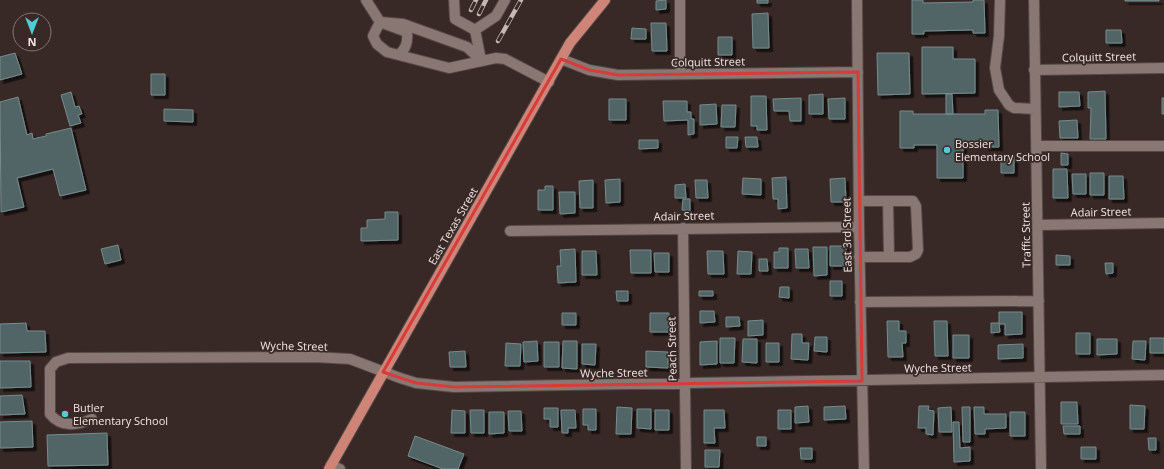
<svg xmlns="http://www.w3.org/2000/svg" width="1164" height="469" font-family="'Open Sans',sans-serif">
  <defs>
    <filter id="shadow"><feDropShadow dx="3.5" dy="3.5" stdDeviation="0" flood-color="#0009"/></filter>
  </defs>
  <rect width="100%" height="100%" fill="#382926"/>
  <!-- building -->
  <path fill="#516566" stroke="#778b8d" filter="url(#shadow)" d="M666,0V9L656,10V1Z
    M757,0H768V3H757Z
    M912,0H923V3L973,2V0H984L985,33H973V30L924,31V34H912Z
    M1125,0H1159V1H1125Z
    M768,13L769,48H753L752,14Z
    M651,23H666L667,51H652Z
    M632,28L646,29V39H631Z
    M1106,30H1121L1122,43H1106Z
    M718,37H732V55H718Z
    M922,47H953V59H975V93L922,94Z
    M15,53L22,74L0,80V57Z
    M877,53H909L910,94L878,95Z
    M151,74H165V95H151Z
    M1105,91L1106,139H1090L1091,108H1088V92Z
    M71,92L75,107L79,106L82,114L78,115L81,123L70,126L61,95Z
    M1059,92H1079L1080,106L1059,107Z
    M823,94V114H809V95Z
    M946,94H952L953,114H946Z
    M751,96H766L767,130H757V126H751Z
    M18,97L27,135L32,133L33,139L46,136V134L71,128L86,190L60,196L53,169L17,178L24,207L1,212L0,102Z
    M801,98V121H790L789,111H774L773,99Z
    M845,98V119H829L828,99Z
    M1162,98H1164V114H1162Z
    M609,99H626V120H609Z
    M663,101H687V112H691V119H694V134L688,135V120L664,121Z
    M716,104L717,124L700,125V105Z
    M722,105H736L735,127H721Z
    M164,109L193,110V122L164,121Z
    M985,110H998L999,147H985V144H963V178H937V145H914V148H900V111H913V114H985Z
    M1077,120L1078,138H1060L1059,121Z
    M726,137H738L737,148H726Z
    M745,137H757L758,147H746Z
    M639,140H658V148L639,149Z
    M1061,153L1068,154V165H1061Z
    M1001,155H1014V173H1001Z
    M1053,169H1067L1068,198H1053Z
    M1090,173H1104V195H1090Z
    M1072,174H1086V194H1073Z
    M1109,176H1123L1124,199H1109Z
    M786,177L787,208L778,209V199H773L772,178Z
    M743,178L761,179V195L742,194Z
    M845,178L846,202H831L830,179Z
    M620,179V202L606,203L605,180Z
    M593,180V208H580L579,181Z
    M695,180H707L708,198H696Z
    M685,184L686,198H675V185Z
    M545,186H553V210H538V190H545Z
    M559,192H575V213L560,214Z
    M683,199H690V211L682,210Z
    M385,212H398V240L361,241V228H367V220L385,219Z
    M118,245L121,260L105,264L101,249Z
    M830,246H846V266H830Z
    M813,247H827V275L814,276Z
    M779,248H788V268H774V252H779Z
    M575,249L576,282L558,283L557,266H561L560,250Z
    M795,249H808L809,268H796Z
    M630,250H651V273H631Z
    M582,251H596L597,275H582Z
    M707,251H723L724,274H708Z
    M738,251L752,252L751,274H737Z
    M654,253H669V272H655Z
    M1056,255L1070,256V265H1056Z
    M759,259H767L768,271H759Z
    M1105,263H1113V273L1106,274Z
    M830,281H842V296H830Z
    M780,287H789V298L779,297Z
    M616,291H628V301H617Z
    M699,291H713V296H699Z
    M700,311H714L715,322L700,323Z
    M999,312H1022V334L1005,335V324H999Z
    M562,313H576V325H562Z
    M650,313H669V332H650Z
    M726,317H739L740,326L726,327Z
    M763,320V335L748,336V321Z
    M887,321H899V331H906V343H902L903,357H888Z
    M934,321H947L948,356H935Z
    M26,323L27,331H45L46,352L0,353V324Z
    M991,323H999L1000,332L991,333Z
    M1076,333H1090V354H1076Z
    M792,334H802V343H809L808,360L791,359Z
    M953,335H969V358H953Z
    M815,337H827V352L814,351Z
    M720,338H735L734,363H720Z
    M1150,338H1164V353H1150Z
    M743,339H757V363L742,362Z
    M1097,339H1117V354L1097,355Z
    M537,341L538,361L524,362L523,342Z
    M563,341H577V369L562,368Z
    M717,341V364L700,365V342Z
    M1133,341H1146L1145,360L1132,359Z
    M544,342H559V367H544Z
    M506,343L521,344L520,366H505Z
    M766,343H779V362H766Z
    M582,344H596L595,365L582,364Z
    M1023,344V358L998,359V345Z
    M465,351L466,367H450L449,352Z
    M646,351L668,352V368L646,367Z
    M0,361H30L31,387L0,388Z
    M22,395L25,414L0,415V396Z
    M1061,402H1077L1078,424H1061Z
    M1130,405L1145,406L1144,429H1130Z
    M808,406L809,422L795,423V407Z
    M845,406L846,419L824,420V407Z
    M919,406H929L928,410L934,411L933,435L926,434V428H918Z
    M617,407L632,408L631,434H616Z
    M951,407L952,432H939L938,408Z
    M962,407H970V442H963Z
    M974,407H984V414H1006V428L985,429V434H975Z
    M544,408H558V427H550V419H544Z
    M583,409H596V430H588V425H583Z
    M637,409H651V429L637,428Z
    M452,410L465,411V433H451Z
    M470,410H484V433H471Z
    M561,410H575L576,428H568V433H562Z
    M655,410H669V430H655Z
    M704,410H724L725,428H714L715,443H704Z
    M778,410H791V429H778Z
    M508,411H521L522,431H509Z
    M489,412H504V433L489,434Z
    M1010,412H1025V436H1010Z
    M32,421L33,447L0,448V422Z
    M953,422H959L960,448L970,447V461L954,462Z
    M1063,426H1080V434H1064Z
    M107,433L108,465L48,466L47,435Z
    M415,436L464,454L458,469H443L408,456Z
    M757,437H766V446H757Z
    M1148,438H1156V450H1149Z
    M1081,447H1096V459H1081Z
    M800,448H812V459H801Z
    M705,450H720L719,467H705Z"/>
  <g fill="none" stroke-linecap="round" stroke-linejoin="round">
    <!-- minor casing -->
    <g stroke="#554845" stroke-width="12">
      <path id="minor" d="M366,0L380,22L407,32C408,43 406,48 399,55
        M454,0L455,19L475,30
        M680,0V74
        M857,0L859,227L864,469
        M1000,0L999,36L995,68L999,90L1009,105L1014,108L1035,109
        M1034,0L1041,469
        M380,22L373,36L377,44L387,52L449,68L496,58L505,59L549,82
        M380,22L403,24L467,47L481,60
        M475,30L496,16L505,0
        M475,30L481,60
        M561,59L589,70L618,75L858,72
        M1034,70L1164,68
        M1036,146H1164
        M859,201H913L916,206L918,250L916,254L910,257H859
        M888,201L889,257
        M1038,225L1164,223
        M683,228L686,469
        M510,231L859,227
        M860,302L1039,301
        M92,419C78,425 61,428 50,414V369L56,362L68,358L315,357L350,359L400,378L416,383L454,387L1164,375
        M331,465L340,469"/>
    </g>
    <!-- major casing -->
    <g stroke="#554845" stroke-width="12">
      <path id="major" d="M329,469L570,43L605,0"/>
    </g>
    <!-- minor -->
    <use href="#minor" stroke="#897773" stroke-width="10"/>
    <!-- major -->
    <use href="#major" stroke="#ce8578" stroke-width="10"/>
    <!-- rail casing -->
    <g stroke="#c3b7b4" stroke-width="4.5">
      <path id="rail" d="M471,10L476,0
        M479,14L486,0
        M498,41L521,0"/>
    </g>
    <!-- rail -->
    <use href="#rail" stroke="#382926" stroke-width="3" stroke-dasharray="9" stroke-linecap="butt"/>
  </g>
  <!-- marked area -->
  <path fill="none" stroke="#d93b3b" stroke-width="3" stroke-linejoin="round" d="M561,59L589,70L618,75L858,72L862,381L454,387L416,383L383,372Z"/>
  <!-- markers -->
  <g fill="#51ccd5" stroke="#382926" stroke-width="1.5">
    <circle cx="947" cy="150" r="4"/>
    <circle cx="65" cy="414" r="4"/>
  </g>
  <g text-anchor="middle" stroke-width="3.5" stroke-linejoin="round" paint-order="stroke">
    <!-- street labels -->
    <g font-size="11" fill="#f0e6e3" stroke="#382926">
      <text transform="translate(1099 57) rotate(-1)" y="4">Colquitt Street</text>
      <text transform="translate(708 62) rotate(-1)" y="4">Colquitt Street</text>
      <text transform="translate(1101 212) rotate(-1)" y="4">Adair Street</text>
      <text transform="translate(684 216) rotate(-1)" y="4">Adair Street</text>
      <text transform="translate(453 226) rotate(-60)" y="4">East Texas Street</text>
      <text transform="translate(847 235) rotate(-91)" y="4">East 3rd Street</text>
      <text transform="translate(1026 235) rotate(-91)" y="4">Traffic Street</text>
      <text transform="translate(294 346) rotate(1)" y="4">Wyche Street</text>
      <text transform="translate(672 349) rotate(-91)" y="4">Peach Street</text>
      <text transform="translate(938 368) rotate(-1)" y="4">Wyche Street</text>
      <text transform="translate(614 373) rotate(-1)" y="4">Wyche Street</text>
    </g>
    <!-- poi labels -->
    <g font-size="11" fill="#f0e6e3" stroke="#382926" text-anchor="start">
      <text x="955" y="148">Bossier<tspan x="955" dy="13">Elementary School</tspan></text>
      <text x="73" y="412">Butler<tspan x="73" dy="13">Elementary School</tspan></text>
    </g>
  </g>
  <!-- north arrow -->
  <g transform="translate(32 32) rotate(180)"><circle r="19" fill="#382926" stroke="#827572"/>
  <path d="M0-3L7 15L0 10L-7 15Z" fill="#51ccd5"/>
  <text y="-6" font-size="11" font-weight="bold" text-anchor="middle" fill="#f0e6e3">N</text>
  </g>
</svg>
